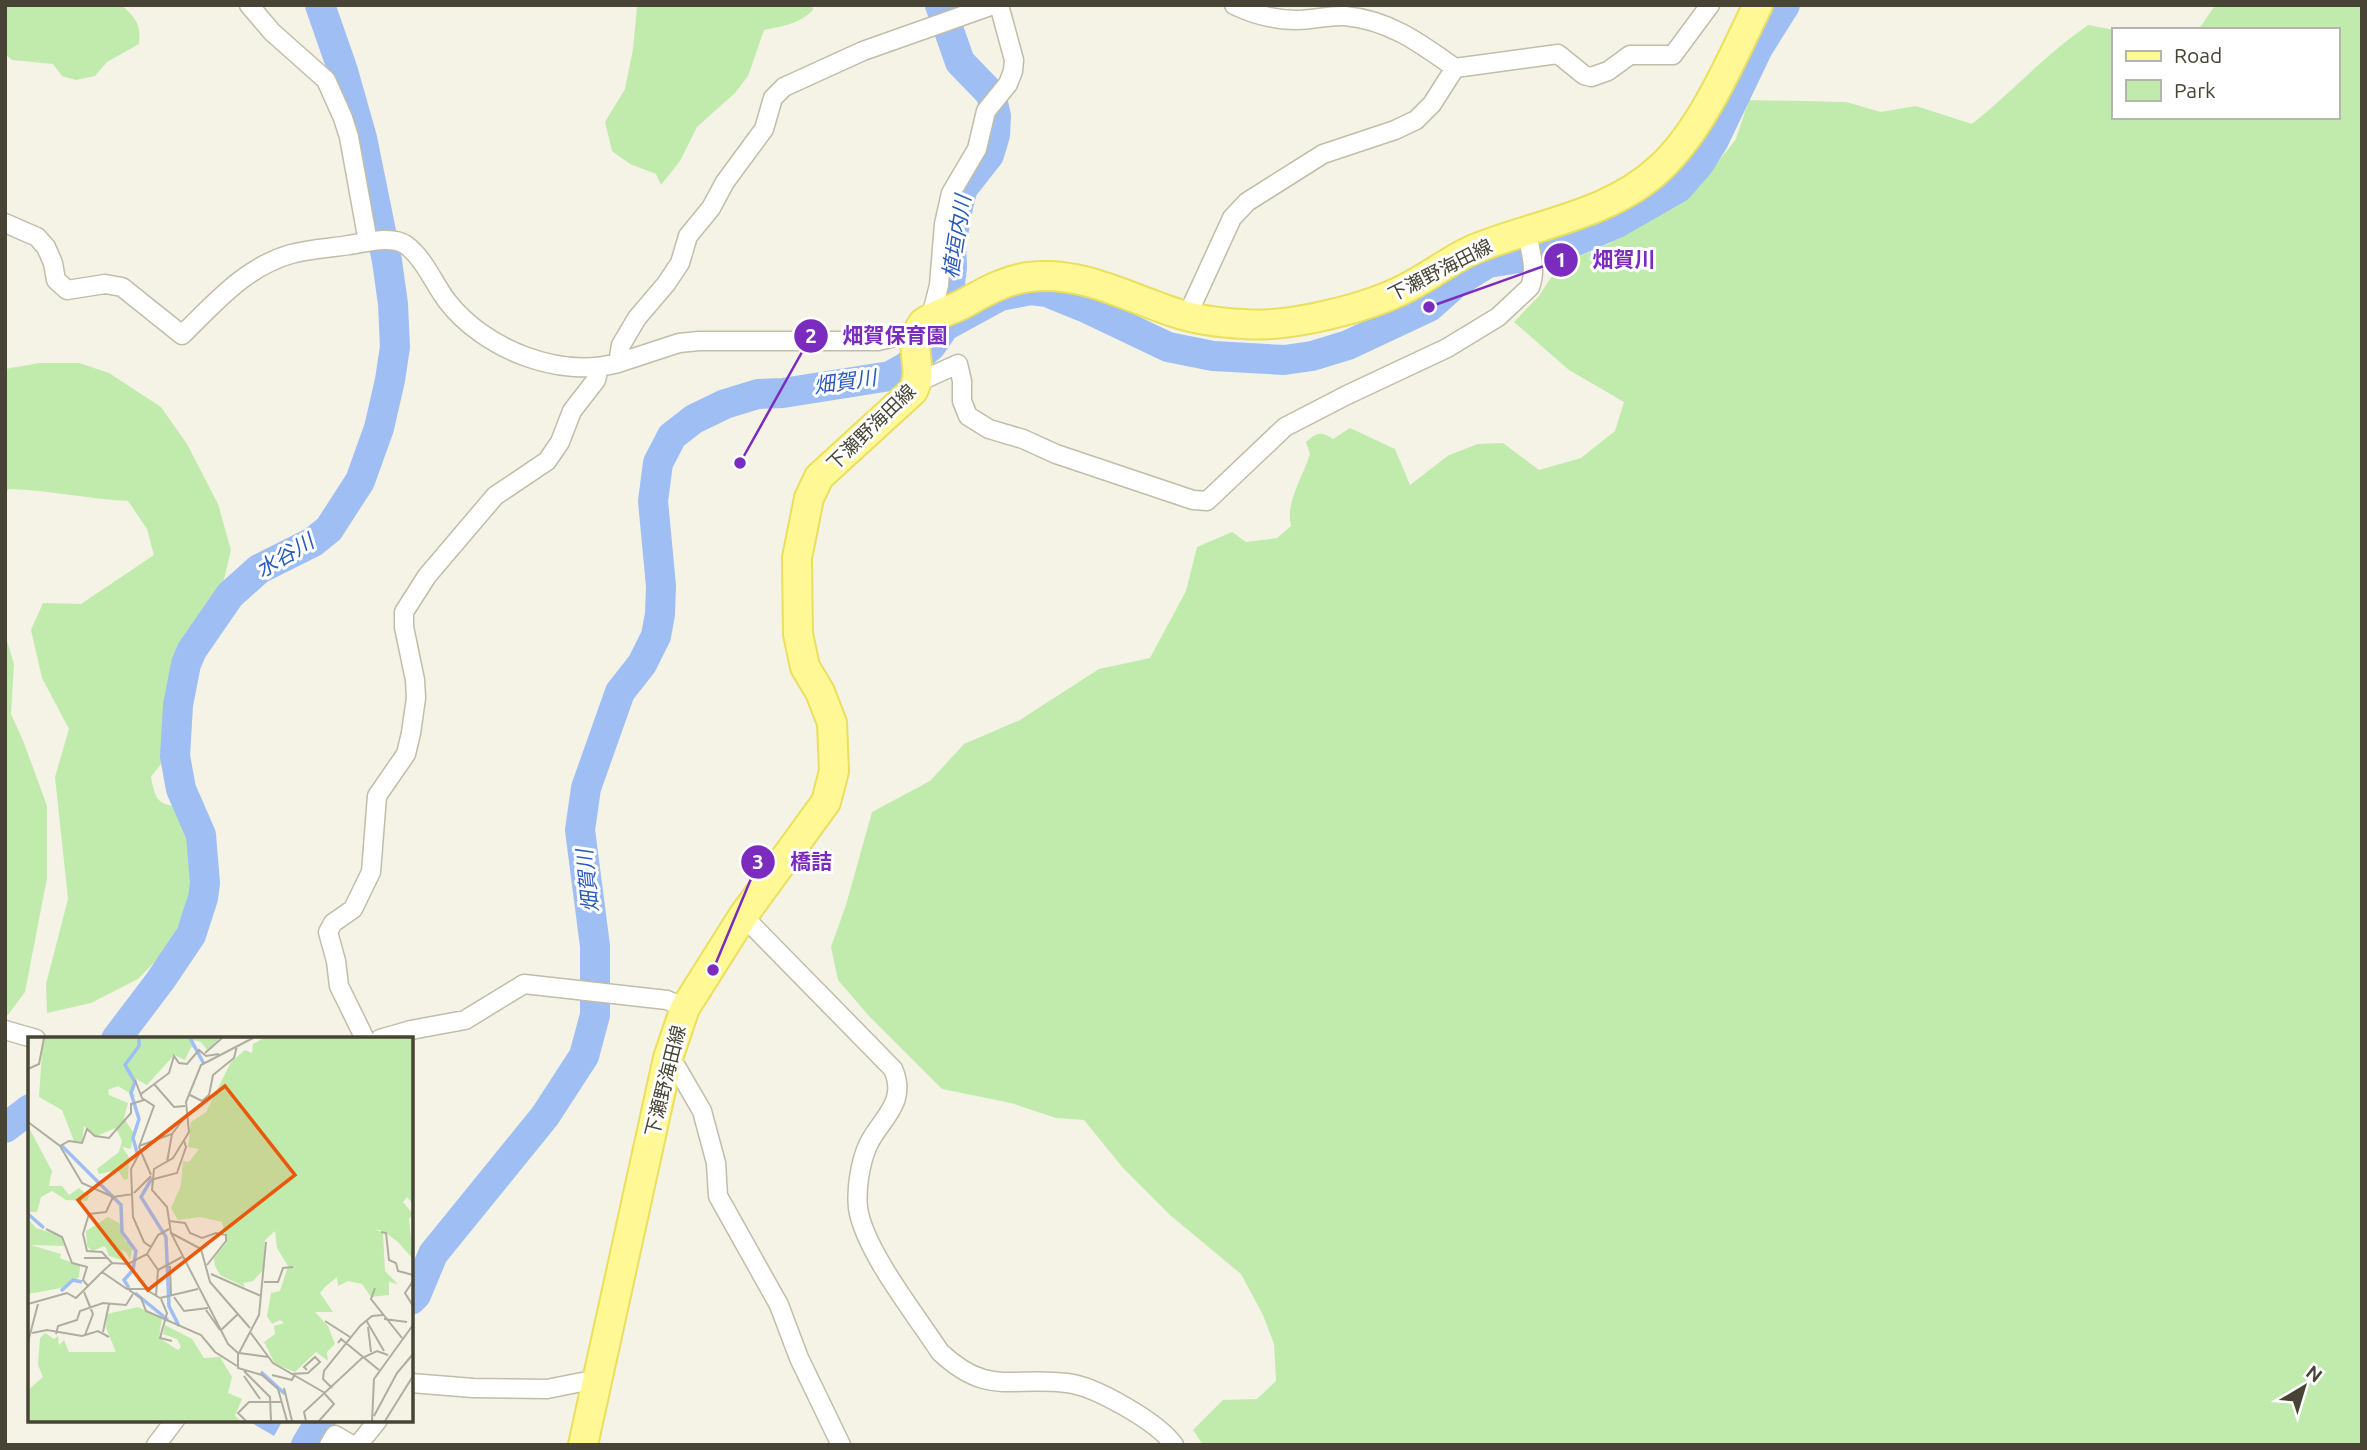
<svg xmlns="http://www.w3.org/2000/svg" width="2367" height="1450" font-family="Ubuntu,'Noto Sans JP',sans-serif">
  <rect width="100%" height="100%" fill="#f4f3e6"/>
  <!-- green -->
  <path fill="#c1ebad" d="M5,5H121C136,17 141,25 139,44L107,62L95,76L76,80L62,76L53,64L12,60L5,54Z
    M634,5H812L813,10C799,24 783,26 764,30L748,76L735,93L697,127L680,161L661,185L656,174L630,164L612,151L605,122L625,89L633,49L637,7Z
    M2220,5H2362V1445H1203L1193,1430L1223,1400L1257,1399L1276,1381L1274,1344L1263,1315L1241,1274L1170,1215L1123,1168L1084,1120L1056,1118L1011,1103L942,1089L868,1015L838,980L831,947L846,905L872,812L930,781L964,744L1020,720L1099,669L1150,658L1186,591L1197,547L1232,532L1246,542L1277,538L1291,526C1285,502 1303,477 1310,454L1306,442C1317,432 1321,431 1333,439L1350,428L1395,449L1410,485L1449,455L1478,444L1503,443L1539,470L1581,458L1615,431L1624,402L1569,370L1514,322L1539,296L1559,265L1610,243L1672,208L1709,173L1736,139L1749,100L1846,102L1881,112L1916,106L1972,124C2012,92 2046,54 2088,25L2115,30L2113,117H2337V30H2198L2214,7Z
    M40,363H79L109,373L161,407L187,444L218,504L231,550L221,592L198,629L196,665L175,705L173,748L151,777C157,814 167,799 192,813L200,847L197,882L169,947L138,979L91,1003L47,1013L46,984L68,899L55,777L69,729L42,678L31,630L43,603L81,604L154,555L147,529L128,501C88,499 49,490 9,489L5,493V369Z
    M5,634L14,664L11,714L24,743L47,806V878L25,992L8,1015L5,1014Z"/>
  <!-- water -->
  <path fill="#9fbef4" d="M247,1420H283L274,1436Z"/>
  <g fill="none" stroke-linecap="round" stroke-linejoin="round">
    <!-- river -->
    <path stroke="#9fbef4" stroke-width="30" d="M940,5L960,62L991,94L996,116L995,135L989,155L963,188L959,202L951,245L952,267L945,326
      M116,1039L160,981L191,935L203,898L205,883L201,835L181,789L175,756L178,705L186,664L192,650L230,595L259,569L313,542L329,529L360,481L379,428L390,380L395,347L393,304L387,261L362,138L343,71L320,5
      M5,1128L30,1109
      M411,1300L416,1295L433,1254L545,1116L584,1056L595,1015V946L580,830L586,788L620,692L642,664L656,636L660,614L661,586L653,501L658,463L672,436L694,419L725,404L758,394L783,393L890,376L906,367L931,346L945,326L1000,296L1031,290L1047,292L1084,307L1168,347L1213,356L1284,360L1312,356L1348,345L1429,307L1457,282L1488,263L1519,258L1569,244L1617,223L1678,188L1699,164L1714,140L1758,48L1785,5
      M306,1445L321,1420"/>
    <!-- minor casing -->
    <g stroke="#c0bda8" stroke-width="21">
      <path id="minor" d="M249,5L272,32L326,80L343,118L349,137L368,242
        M1234,5C1253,14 1275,20 1296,20C1313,20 1329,15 1345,16C1389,20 1420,43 1455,68L1558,54L1584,75L1591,77L1608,71L1630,55H1673L1710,5
        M5,223L37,237L46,247L53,263L56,280L67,290L105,284L122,287L182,335C215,303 245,267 291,254C310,249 330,248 349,245C365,243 391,235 406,245C424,258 434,284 447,301C484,349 559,379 618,363L621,345L637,318L666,284L680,263L688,236L711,208L725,182L764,129L773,98L784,87L863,51L993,5
        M1187,316L1232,218L1247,202L1323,154L1395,130L1416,120L1432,104L1455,68
        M931,317L939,285L944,224L951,193L977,149L986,111L1008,84L1013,71L1014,60L999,5
        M618,363L679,343L699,341H878L916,332
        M918,382L958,364L962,381V401L968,416L989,429L1023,439L1056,454L1193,500L1207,501L1285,427L1347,395L1447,348L1498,317L1530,287C1537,270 1530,248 1526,231
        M743,916L893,1069C908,1103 881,1118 868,1145C860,1163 856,1189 858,1208C864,1250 916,1315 940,1352C988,1397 1010,1376 1067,1383C1095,1386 1158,1422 1174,1445
        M5,1030L36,1039
        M365,1039L339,986L336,961L328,932L333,923L353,909L371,872L377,796L406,754L411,733L416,698L415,680L404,627V612L427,576L495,496L547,461L560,442L572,411L596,380L599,368
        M380,1039L411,1030L465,1020L524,984L667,1000L685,1008
        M668,1058L677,1068L702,1111L716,1163L718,1196L779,1305L799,1358L841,1445
        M411,1383L473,1388L547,1389L582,1382L597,1383
        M156,1445L175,1420
        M329,1445L335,1435L352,1445
        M358,1445L378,1420"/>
    </g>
    <!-- primary casing -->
    <g stroke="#eadf5e" stroke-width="32">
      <path id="primary" d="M583,1445L668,1058L685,1008L743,916L826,802L834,771L832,723L820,692L805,667L798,634L797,558L809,498L819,477L913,391C926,367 905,347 923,323C934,315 948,311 961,305C983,293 1004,280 1029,277C1081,270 1129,298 1176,313C1197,320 1222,323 1244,324C1289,328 1369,308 1408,287C1430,276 1450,260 1472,250C1534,224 1609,216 1660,168C1704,127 1731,59 1758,5"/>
    </g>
    <!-- minor -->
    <use href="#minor" stroke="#fff" stroke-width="18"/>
    <!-- primary -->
    <use href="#primary" stroke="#fff894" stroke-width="28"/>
  </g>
  <g text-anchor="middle" stroke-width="6" stroke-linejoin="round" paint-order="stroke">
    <!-- street labels -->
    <g font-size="19" fill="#474435" stroke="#fff">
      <text transform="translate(1440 270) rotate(-27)" y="7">下瀬野海田線</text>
      <text transform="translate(871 427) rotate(-44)" y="7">下瀬野海田線</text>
      <text transform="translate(665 1081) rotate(-76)" y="7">下瀬野海田線</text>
    </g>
    <!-- water labels -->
    <g font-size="21" font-style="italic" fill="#285cb9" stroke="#fff">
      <text transform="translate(957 237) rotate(-81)" y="7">植垣内川</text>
      <text transform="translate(845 382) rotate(-8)" y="7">畑賀川</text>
      <text transform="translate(285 556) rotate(-31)" y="7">水谷川</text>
      <text transform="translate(588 881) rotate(-96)" y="7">畑賀川</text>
    </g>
  </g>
  <!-- overview -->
  <g transform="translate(28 1037)">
    <rect width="385" height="385" fill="#f4f3e6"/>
    <path d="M15,1H192L179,13L173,5L165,3L170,13L163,10L157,23L146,18L119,48L108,42L103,53L108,60L90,49L80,53L81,58L100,66L96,81L105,95L103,112L94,110L101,120L100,142L96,143L90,133L71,137L69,132L91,115L94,104L88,91L66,100L56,89L54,105L46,104L34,73L11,60ZM236,1H385V167L379,160L375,165L385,177L381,182L385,222L370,205L355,194L347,192L355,196L357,234L370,247L361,245V258L343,260L334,247L320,244L310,249L309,240L298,249L292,256L305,275H287L300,289L307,307L299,315L300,324L288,315L267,335L247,327L236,305L247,297L246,289L256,286L252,283L244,287L239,279L243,256L252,254L260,229L249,211L247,194L237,203L235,233L225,244L215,246L217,250L192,238L187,229L186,221L199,205L194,185L172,180L150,183L143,171L153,148L155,124L161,125L171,112L160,110L163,85L178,75L203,25L217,13L224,16L225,7ZM0,89L24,134L21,149H34L41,158L51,151L61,159L59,164L38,163L24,154L13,160L9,175H0ZM80,180L91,186L97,204L105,208L102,223L98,215L93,212L100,225L81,219L77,209L64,214L59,209L58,194ZM0,182L8,191L33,199L36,209L3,208L33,217L32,221L52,229L51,240L33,251L0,257ZM110,270L134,281L131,301L150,313L153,310L149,302L135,297L137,288L164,302L176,321L192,320L204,340L200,356L214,362L207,379L213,384H0V353L15,340L10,328L12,301L17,296L26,302L30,299L31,308L36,303L41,315H88L78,291L79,277Z" fill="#c1ebad"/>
    <path fill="none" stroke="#9fbef4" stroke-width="3.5" d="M162,1L176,27M33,108L93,168L94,195L108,214L105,233L96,243L101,251M110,119L105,101L111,82L103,56L107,45L97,28L111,9V1M124,141L113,160L138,200L141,269L151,289M0,177L16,191M33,254L45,243L54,245M107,256L140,283M233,335L257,357"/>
    <path fill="none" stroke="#afad9f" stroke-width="2" d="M225,1L173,28L158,65L161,95L145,121L126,132L124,153L139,170L143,196L200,307L210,316V331L234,338L250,352L259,384M177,16L194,1M0,32L11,27L16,1M107,43L114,61L126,69L111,110L123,138M126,47L146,70L157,69M113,57L141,36L146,19L151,26L159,27L171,13L178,19L191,17M162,58L174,64L181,58L185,38L206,21L209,9M0,85L32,109L54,146L85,160L105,157M32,109L41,104L54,106L59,92L67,99L81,101L103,76V67L116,63M111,109L144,97L156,81M112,115L103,132L105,180L116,205L123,210M139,125L144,97M126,142L149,136L158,110L156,104M106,156L123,139M141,184L157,186L162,196L174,201L188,196L198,198V204L179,228M18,192L34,200L44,226L59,230L55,243L60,249M353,195L358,196L361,223L368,226L370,234L385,238M143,196L173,212L182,245L222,291M119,217L130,233L128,258M56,221H79M84,226L74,215L59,214L55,197L61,177L78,175L85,160M142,229L143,258M130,233L154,220M74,235L84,226L100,227L119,217L130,198L141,192M183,237L233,259M385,244L377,256L385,269M236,245H250L255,231L265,230M347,251L343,262L374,301M101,253L113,261L118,274L173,298L187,315L209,329M56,255L65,277L57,298M146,260L156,274L180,271M133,262L139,276L132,301L144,304M0,267L39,256L48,261L74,235L99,252H117L132,261L170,252M178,273L192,293M356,282L379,285M338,283L356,314M297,284L322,300M340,290L343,315M193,293L210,277M75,295L81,267M222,295L245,326L297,356M4,296L19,293L54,299L70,294L81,300M28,297L30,289L49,283L52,274L75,266L98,268L105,257M0,305L10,267M310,306L313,302L351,333M211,316L231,278L238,205M211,316L240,320M216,334L242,360L243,384M263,337L280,336L292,325L287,320L276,330L279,333M244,338L264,343L266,339M216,339L232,362M256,351L264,384M304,351L295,342L296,334L332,289L344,279L355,278M346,379L369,336L385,317M218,384L210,376L221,365H253M278,384L276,375L334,321L349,314L360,318M291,384L306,367L297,357M344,384L346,342L385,288M357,384L385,339"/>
    <path fill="#e8590c" fill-opacity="0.15" stroke="#e8590c" stroke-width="3.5" d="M197,49L267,138L120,253L50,163Z"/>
    <rect width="385" height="385" fill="none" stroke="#474435" stroke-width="3.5"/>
  </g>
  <!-- callouts -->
  <path fill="none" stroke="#7b2cbf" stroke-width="2.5" d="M1429 307L1561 260M740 463L811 336M713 970L758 862"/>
  <g fill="#7b2cbf" stroke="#fff" stroke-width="2.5">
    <circle cx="1429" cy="307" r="7"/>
    <circle cx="740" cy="463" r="7"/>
    <circle cx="713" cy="970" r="7"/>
    <circle cx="1561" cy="260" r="18"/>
    <circle cx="811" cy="336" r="18"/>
    <circle cx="758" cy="862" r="18"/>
  </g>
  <g font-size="21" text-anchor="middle" font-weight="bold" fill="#fff">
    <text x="1561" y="267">1</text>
    <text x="811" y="343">2</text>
    <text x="758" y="869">3</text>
  </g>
  <g font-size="21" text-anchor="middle" font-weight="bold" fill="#7b2cbf" stroke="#fff" stroke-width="6" stroke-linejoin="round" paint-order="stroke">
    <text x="1624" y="267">畑賀川</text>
    <text x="895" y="343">畑賀保育園</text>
    <text x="811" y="869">橋詰</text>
  </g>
  <!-- border -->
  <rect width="2367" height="1450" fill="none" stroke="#474435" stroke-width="14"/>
  <!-- legend -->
  <rect x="2112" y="28" width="228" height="91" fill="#ffffff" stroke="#b5b4ae" stroke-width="2"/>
  <rect x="2126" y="51" width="35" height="10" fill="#fff894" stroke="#b5b4ae" stroke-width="2"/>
  <text x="2174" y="63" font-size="21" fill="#474435">Road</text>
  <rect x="2126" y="80" width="35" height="21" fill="#c1ebad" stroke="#b5b4ae" stroke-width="2"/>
  <text x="2174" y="98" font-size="21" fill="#474435">Park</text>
  <!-- north arrow -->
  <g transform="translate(2304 1387) rotate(38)" stroke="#ffffff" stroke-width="5" paint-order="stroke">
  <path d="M0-5L12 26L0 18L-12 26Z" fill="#474435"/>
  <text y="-10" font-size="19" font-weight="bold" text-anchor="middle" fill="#474435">N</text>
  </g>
</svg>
